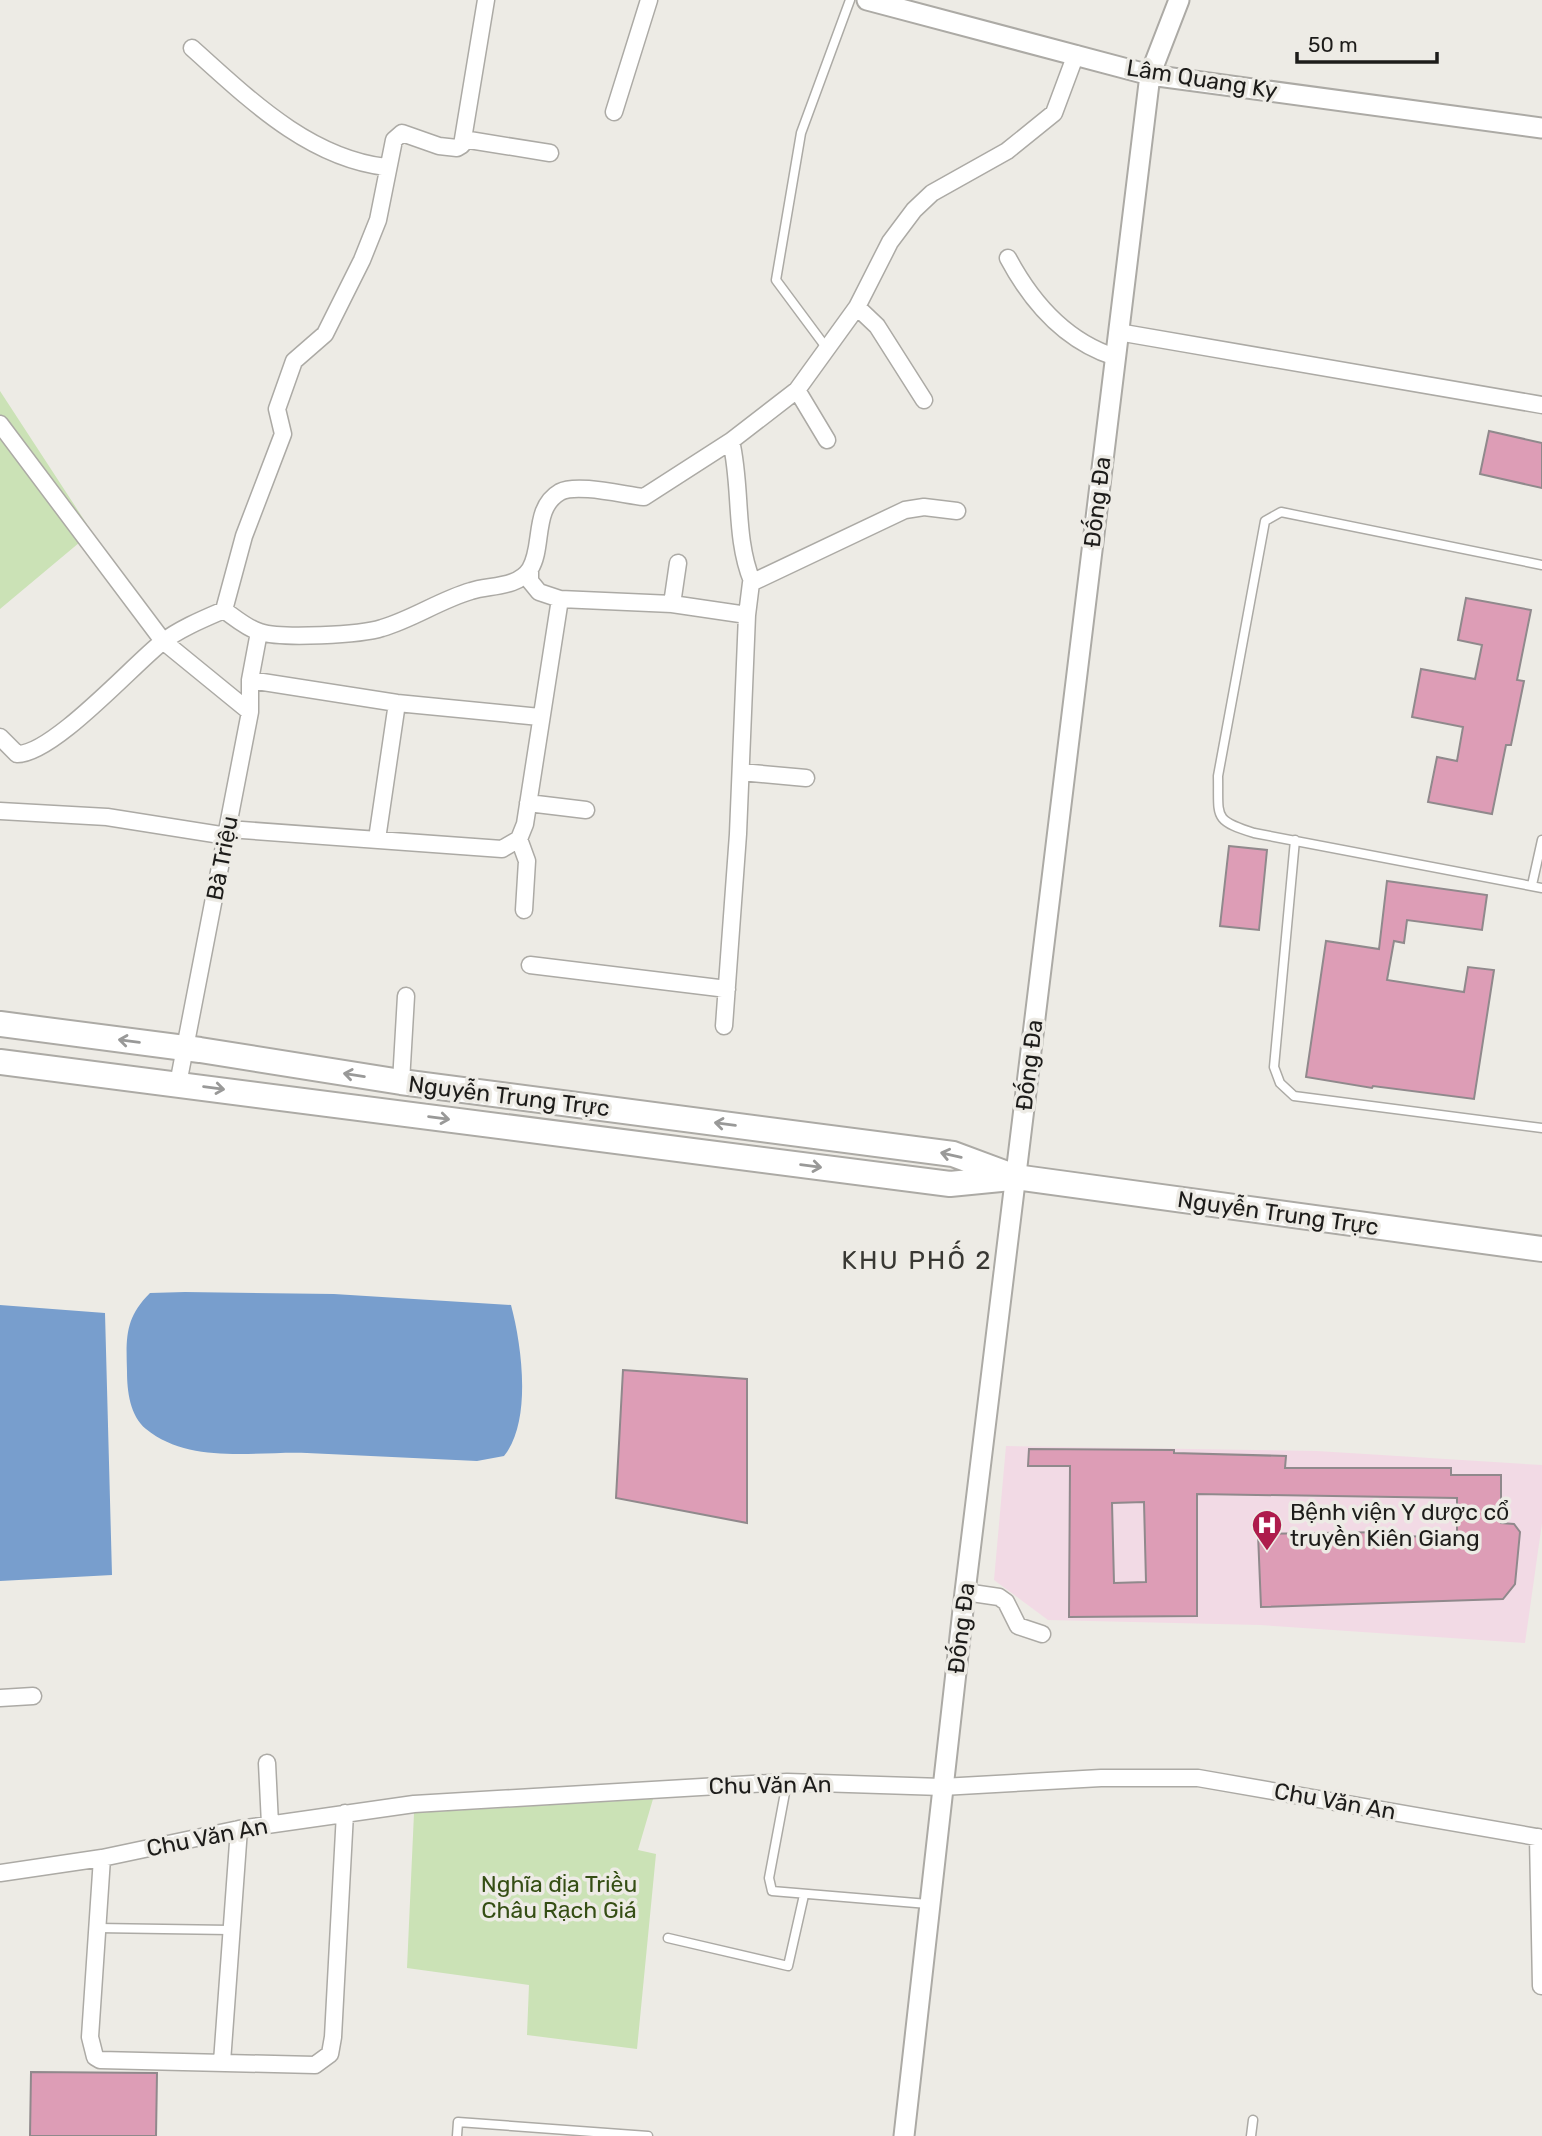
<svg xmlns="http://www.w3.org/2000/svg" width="1542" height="2136" font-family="Rubik,sans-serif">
  <rect width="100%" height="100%" fill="#edebe5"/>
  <!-- medical -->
  <path fill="#f2dae5" d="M1006,1446L1317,1451L1542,1465V1523L1525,1643L1260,1625L1048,1620L994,1580Z"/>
  <!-- green -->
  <path fill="#cbe2b6" d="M0,391L92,532L0,609Z
    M653,1799L638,1850L656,1854L637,2049L527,2035L529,1985L407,1968L414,1813Z"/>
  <!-- water -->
  <path fill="#789ecd" d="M185,1292L334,1294L511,1305C522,1346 532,1422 504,1456L477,1461C420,1458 364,1456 307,1453C256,1451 190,1465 146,1429C130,1416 127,1391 127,1371C126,1337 125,1318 150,1293Z
    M0,1305L105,1313L112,1575L0,1581Z"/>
  <!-- building -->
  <path fill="#dd9db6" stroke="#90898c" stroke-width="2" fill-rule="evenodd" d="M1489,431L1542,443V488L1480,474Z
    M1466,598L1531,610L1517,680L1524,681L1511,745H1506L1492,814L1428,802L1437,757L1457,761L1463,727L1412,717L1421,669L1475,679L1482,645L1458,640Z
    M1229,846L1267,850L1259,930L1220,926Z
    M1387,881L1487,895L1482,930L1407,920L1404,943L1394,941L1387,980L1464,992L1468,967L1494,970L1474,1099L1373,1086L1372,1088L1306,1077L1326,941L1379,949Z
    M623,1370L747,1379V1523L616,1498Z
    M1029,1449L1174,1450V1453L1286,1456L1285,1468H1451V1475H1501V1523L1514,1524L1520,1532L1515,1584L1503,1599L1261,1607L1258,1534L1387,1532V1536L1457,1537V1498L1197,1494V1616L1069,1617L1070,1466H1028ZM1144,1502L1146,1582L1114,1583L1112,1503Z
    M31,2072L157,2073L156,2136H30Z"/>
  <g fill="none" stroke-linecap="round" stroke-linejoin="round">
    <!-- service casing -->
    <g stroke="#acaaa5" stroke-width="11">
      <path id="service" d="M828,350L776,280L801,133L850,0
        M1542,565L1281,512L1265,521L1218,776C1219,817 1212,820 1254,833L1542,888
        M1295,840L1274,1067L1280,1083L1294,1096L1542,1128
        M1532,885L1542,840
        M787,1782L769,1878L772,1891L928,1904
        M97,1928L230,1930
        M668,1938L788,1966L804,1895
        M457,2136L458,2122L648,2136
        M1251,2136L1253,2120"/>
    </g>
    <!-- minor casing -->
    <g stroke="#acaaa5" stroke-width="19">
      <path id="minor" d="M192,48C248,98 308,158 386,167
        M614,112L649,0
        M463,139L550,153
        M1008,258C1032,303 1065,341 1115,357
        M857,307L877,326L924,400
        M1118,332L1542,405
        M797,390L827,440
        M0,424L163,641L250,712
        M731,441C742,487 734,537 752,581
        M530,569V581L539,592L560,599L672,604L747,615
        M672,604L678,563
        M224,610L244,536L283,434L277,409L294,361L325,334L362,260L378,220L394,140L402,133L439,146L457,148L462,145L486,0
        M250,680L397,703L540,717
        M0,737L17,754C52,755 131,667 161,643C179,629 203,619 224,610C234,617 248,629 260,632C281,639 361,635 382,628C413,619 440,600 471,591C489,585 518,588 530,569C544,547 532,508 560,492C577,483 624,495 644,497L731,441L797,390L857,307L890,242L914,210L932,193L1007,151L1054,113L1076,54
        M741,772L806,778
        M528,803L586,810
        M0,811L107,817L227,836
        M228,829L502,849L519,839L525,824L560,599
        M377,839L397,703
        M519,839L527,861L524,910
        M530,965L727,989
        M724,1026L738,834L747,615L751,583L905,510L924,507L957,511
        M401,1082L406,996
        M178,1084L250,712V680L259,632
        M965,1592L999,1597L1006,1602L1018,1626L1042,1634
        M0,1698L33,1696
        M267,1763L270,1824
        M1538,1837L1541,1986
        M102,1858L90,2037L95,2057L100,2060L315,2065L330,2054L333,2037L345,1813
        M0,1873L102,1858L239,1829L414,1804L787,1782L942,1787L1101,1778H1198L1542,1838
        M222,2062L239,1829"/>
    </g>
    <!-- tertiary casing -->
    <g stroke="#acaaa5" stroke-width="23">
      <path id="tertiary" d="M867,0L1150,75L1542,128
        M904,2136L965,1592L1150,75L1179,0"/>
    </g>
    <!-- primary casing -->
    <g stroke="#acaaa5" stroke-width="28">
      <path id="primary" d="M0,1024L200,1050L401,1082L953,1154L1015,1177L1542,1249
        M0,1062L950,1184L1011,1178"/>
    </g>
    <!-- service -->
    <use href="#service" stroke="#fff" stroke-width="8"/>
    <!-- minor -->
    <use href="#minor" stroke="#fff" stroke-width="16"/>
    <!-- tertiary -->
    <use href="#tertiary" stroke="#fff" stroke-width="19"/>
    <!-- primary -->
    <use href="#primary" stroke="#fff" stroke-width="24"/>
  </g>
  <!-- one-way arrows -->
  <defs><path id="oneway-shaft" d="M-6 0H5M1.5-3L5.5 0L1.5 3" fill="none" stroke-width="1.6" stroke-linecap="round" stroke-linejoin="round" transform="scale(1.75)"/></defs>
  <g stroke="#999998">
    <use href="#oneway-shaft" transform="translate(129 1041) rotate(-173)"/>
    <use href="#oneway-shaft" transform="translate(354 1075) rotate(-171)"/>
    <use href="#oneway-shaft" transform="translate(214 1088) rotate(7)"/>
    <use href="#oneway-shaft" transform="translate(439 1118) rotate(7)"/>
    <use href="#oneway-shaft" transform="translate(725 1124) rotate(-173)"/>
    <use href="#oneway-shaft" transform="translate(951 1155) rotate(-167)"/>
    <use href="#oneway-shaft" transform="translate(811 1166) rotate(7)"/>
  </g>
  <!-- icons -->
  <defs>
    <g id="hospital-pin" transform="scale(1.575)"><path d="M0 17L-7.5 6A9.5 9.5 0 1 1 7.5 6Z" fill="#ae1c4c" stroke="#edebe5"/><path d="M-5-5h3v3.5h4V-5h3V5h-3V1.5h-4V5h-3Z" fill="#fff"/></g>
  </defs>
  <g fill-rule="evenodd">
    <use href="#hospital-pin" x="1267" y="1525"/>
  </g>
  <g text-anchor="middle" stroke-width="7" stroke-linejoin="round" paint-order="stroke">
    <!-- street labels -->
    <g font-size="23" fill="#1d1c1a" stroke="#edebe5">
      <text transform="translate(1202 79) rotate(9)" y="8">Lâm Quang Ky</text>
      <text transform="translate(1097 502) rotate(-83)" y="8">Đống Đa</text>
      <text transform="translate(222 858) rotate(-79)" y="8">Bà Triệu</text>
      <text transform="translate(1029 1065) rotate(-83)" y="8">Đống Đa</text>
      <text transform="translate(509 1096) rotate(7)" y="8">Nguyễn Trung Trực</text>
      <text transform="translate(1278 1213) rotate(8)" y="8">Nguyễn Trung Trực</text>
      <text transform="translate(961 1628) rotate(-83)" y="8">Đống Đa</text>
      <text transform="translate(770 1785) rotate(-1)" y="8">Chu Văn An</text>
      <text transform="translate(1335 1801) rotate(10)" y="8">Chu Văn An</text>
      <text transform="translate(207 1837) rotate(-11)" y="8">Chu Văn An</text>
    </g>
    <!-- poi labels -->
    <g font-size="23" fill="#1d1c1a" stroke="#edebe5" text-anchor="start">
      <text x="1290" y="1520">Bệnh viện Y dược cổ<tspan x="1290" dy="26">truyền Kiên Giang</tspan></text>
    </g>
    <!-- park labels -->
    <g font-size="23" fill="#354e14" stroke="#edebe5">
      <text x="559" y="1892">Nghĩa địa Triều<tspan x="559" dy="26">Châu Rạch Giá</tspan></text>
    </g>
    <!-- quarter labels -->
    <g font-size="26" letter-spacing="2" fill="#393833" stroke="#edebe5">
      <text x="917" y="1269">KHU PHỐ 2</text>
    </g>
  </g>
  <!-- scale -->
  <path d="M1297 52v10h140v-10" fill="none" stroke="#1d1c1a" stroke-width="3.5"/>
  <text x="1308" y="52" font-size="21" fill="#1d1c1a" stroke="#edebe5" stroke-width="5" paint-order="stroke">50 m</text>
</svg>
